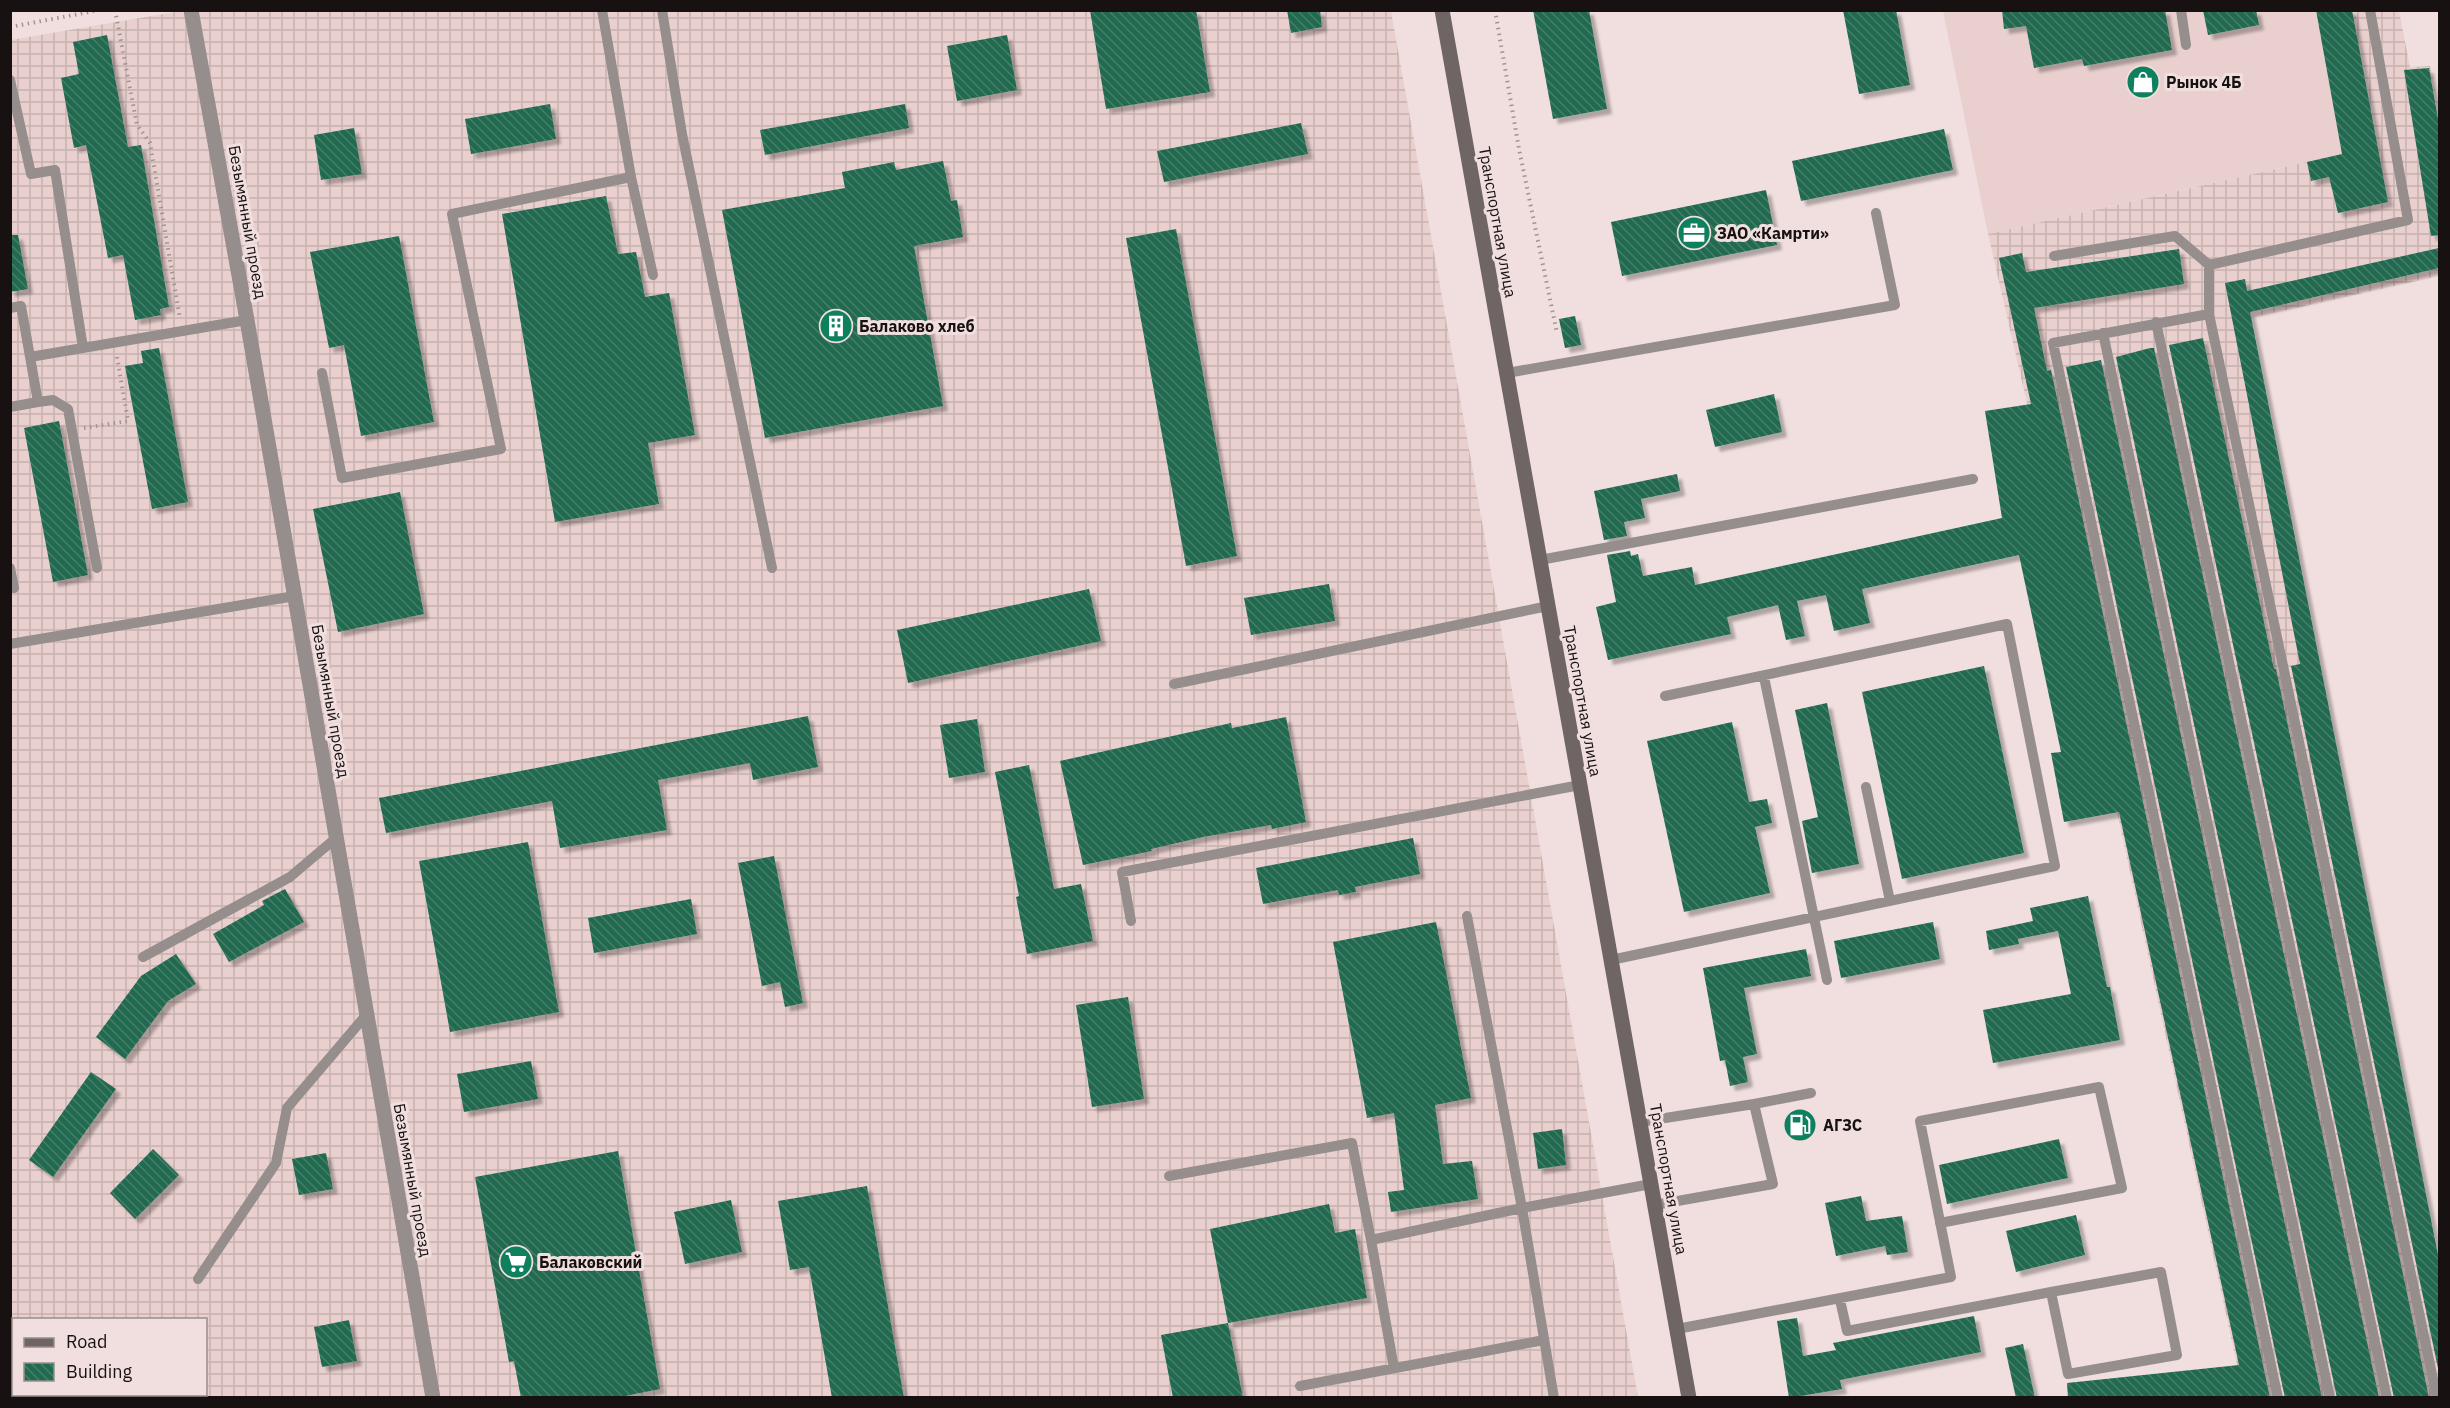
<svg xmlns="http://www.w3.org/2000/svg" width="2450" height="1408" font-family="'IBM Plex Sans',sans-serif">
  <defs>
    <pattern id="industrial-grid" width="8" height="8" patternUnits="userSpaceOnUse" patternTransform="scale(1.5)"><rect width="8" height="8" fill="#e9d0ce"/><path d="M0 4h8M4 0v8" fill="none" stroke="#c7b2b0"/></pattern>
    <pattern id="building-back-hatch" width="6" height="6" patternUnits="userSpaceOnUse" patternTransform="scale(1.5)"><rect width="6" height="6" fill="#206a50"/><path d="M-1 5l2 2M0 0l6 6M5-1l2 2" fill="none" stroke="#467e6a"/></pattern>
    <filter id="shadow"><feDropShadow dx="5" dy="5" stdDeviation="1.5" flood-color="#0004"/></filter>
  </defs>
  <rect width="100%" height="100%" fill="#f0dfde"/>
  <!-- built -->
  <path fill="#e9d0ce" d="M1943,11H2316L2342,154L1988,234Z"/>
  <!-- industrial -->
  <path fill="url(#industrial-grid)" fill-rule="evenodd" d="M187,10L1391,11L1638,1397H11V40ZM14,1320H206V1394H14Z
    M2316,11H2399L2410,67L2430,66L2440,111L2439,276L2251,318L2439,1260V1397H2244L2052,512L1988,234L2342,154Z"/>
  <!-- building -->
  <path fill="url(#building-back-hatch)" filter="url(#shadow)" d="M1090,10H1196L1210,92L1106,109Z
    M1287,10H1320L1322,27L1291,33Z
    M1533,10H1589L1607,109L1553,119Z
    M1843,10H1896L1910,85L1859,94Z
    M2002,10H2165L2172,50L2084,66L2082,59L2034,68L2026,26L2004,29Z
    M2203,10H2256L2259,25L2208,35Z
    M2316,10H2352L2388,202L2338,213L2329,177L2311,181L2307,162L2342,154Z
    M107,35L128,147L141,145L169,307L160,309L161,315L135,320L123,255L108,258L86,145L74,148L61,78L79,74L73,42Z
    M1007,35L1017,90L957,101L947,46Z
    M2429,68L2439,125V235L2431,236L2404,70Z
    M550,104L556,139L471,154L465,119Z
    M905,104L909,128L765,155L760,130Z
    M1301,123L1308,154L1164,182L1157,151Z
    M354,128L362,174L321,180L314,135Z
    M1944,129L1953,170L1801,201L1792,161Z
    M943,161L951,201L957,200L963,237L914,246L943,406L765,438L722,210L845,188L842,172L894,162L896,170Z
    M1766,190L1777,245L1622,276L1611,222Z
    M606,196L618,254L636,252L645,297L669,293L695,435L648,443L659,504L555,522L502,214Z
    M1176,229L1237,556L1186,566L1126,238Z
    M10,235H18L28,289L10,292Z
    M399,236L434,422L361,436L344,345L329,348L310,252Z
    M2439,248V268L2250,312L2439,1260V1373L2291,666L2300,664L2225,283L2245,279L2247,291Z
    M2179,249L2184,284L2034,308L2047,371L2051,370L2270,1398H2068L2067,1383L2239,1365L2119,812L2064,822L2051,753L2061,752L2019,555L1862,589L1870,623L1834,631L1826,595L1797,601L1805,636L1786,640L1778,605L1727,617L1731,634L1608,660L1596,607L1616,602L1607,555L1630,551L1631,556L1638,554L1643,576L1692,567L1695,585L2002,518L1985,411L2031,404L1999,258L2022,253L2026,272Z
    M1575,316L1581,345L1565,348L1559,319Z
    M2203,338L2274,669H2276L2429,1398H2394L2169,345Z
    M159,348L188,502L152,509L125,366L143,363L141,351Z
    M2150,348H2154L2379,1398H2337L2116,357Z
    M2101,360L2322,1398H2285L2066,367Z
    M1774,394L1782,432L1715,447L1706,410Z
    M59,421L88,575L53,582L24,428Z
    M1677,474L1680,491L1641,499L1645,518L1624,522L1627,536L1604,540L1594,491Z
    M400,492L424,614L338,632L313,509Z
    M1329,584L1335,621L1251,635L1244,598Z
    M1089,589L1101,641L908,683L897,630Z
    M1984,666L2024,853L1902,879L1862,692Z
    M1827,703L1859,864L1812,873L1802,821L1818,817L1795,710Z
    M808,716L818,767L753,780L750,763L658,780L667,830L560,848L552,801L386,833L379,798Z
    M1286,717L1306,822L1272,829L1271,825L1203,837L1151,849L1152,851L1083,865L1060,761L1231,723L1232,728Z
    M977,719L985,772L949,778L940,725Z
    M1732,722L1749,802L1767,799L1772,823L1755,827L1770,893L1684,912L1647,741Z
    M1029,765L1054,889L1081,884L1093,941L1027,954L1016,897L1019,896L995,772Z
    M1413,838L1420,874L1355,887L1356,892L1339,895L1338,890L1263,904L1256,868Z
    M528,842L559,1012L450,1032L419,861Z
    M774,856L803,1003L785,1007L780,982L762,986L738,863Z
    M285,889L304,922L229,962L213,934L264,905L262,901Z
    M2088,896L2107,987H2110L2120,1040L1993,1063L1983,1010L2071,994L2058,931L2018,939L2019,944L1989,950L1986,931L2033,921L2030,908Z
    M691,899L697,934L594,953L588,918Z
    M1436,922L1471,1098L1435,1105L1443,1164L1472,1161L1478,1199L1391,1212L1388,1192L1404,1190L1394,1113L1367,1118L1333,942Z
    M1933,922L1940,959L1841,978L1834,941Z
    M1806,949L1811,976L1744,988L1757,1054L1743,1057L1748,1082L1730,1086L1725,1060L1720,1061L1703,968Z
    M176,954L196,984L168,1001L125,1059L96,1037L141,976Z
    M1128,997L1144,1099L1092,1107L1076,1005Z
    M531,1061L538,1099L464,1112L457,1074Z
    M91,1072L116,1089L53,1177L29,1160Z
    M1562,1129L1566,1165L1538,1169L1533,1133Z
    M2059,1139L2068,1178L1947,1204L1939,1165Z
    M153,1149L179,1175L135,1219L110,1193Z
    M618,1151L660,1389L615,1398H521L514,1361L509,1362L475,1177Z
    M326,1153L333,1189L299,1195L292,1159Z
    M867,1186L879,1255L904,1398H832L809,1267L790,1270L778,1201Z
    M1861,1196L1866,1221L1902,1216L1908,1252L1887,1255L1885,1246L1836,1256L1825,1203Z
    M731,1200L742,1252L685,1264L674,1212Z
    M1329,1204L1335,1233L1355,1229L1367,1298L1228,1323L1210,1229Z
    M2076,1215L2085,1255L2016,1272L2006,1231Z
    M1974,1316L1981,1352L1840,1380L1842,1389L1789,1398L1777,1321L1797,1318L1803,1356L1836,1350L1833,1343Z
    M349,1320L357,1361L322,1367L314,1327Z
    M1228,1323L1243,1398H1173L1161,1335Z
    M2023,1344L2035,1398H2016L2005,1348Z"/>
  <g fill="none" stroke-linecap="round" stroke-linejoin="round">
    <!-- path -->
    <path stroke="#a19494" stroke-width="4" stroke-dasharray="1.5 4.5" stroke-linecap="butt" d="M115,10L137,125L150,143L180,319
      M1495,10L1519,149L1557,333
      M10,27L100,10
      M84,428L128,421L117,357"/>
    <!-- lane -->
    <path stroke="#958e8d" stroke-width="10" d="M602,10L631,177L653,275
      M662,10L682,134L772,568
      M2181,10L2186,45
      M2370,10L2408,220L2209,265V314L2437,1398
      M10,80L31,174L55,170L83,348
      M2054,256L2175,236L2209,265
      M10,308L21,306L38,402L10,407
      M2209,314L2053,343L2278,1398
      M2156,322L2387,1398
      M2103,333L2330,1398
      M30,357L247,320
      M322,373L342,478L501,449L452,214L631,177
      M1507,373L1895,305L1876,213
      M38,402L53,400L68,409L97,568
      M1540,560L1973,479
      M10,568L14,588
      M10,644L295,596
      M1764,677L1827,980
      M1174,684L1548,606
      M1866,787L1890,901
      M1467,916L1522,1208L1651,1184
      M1131,921L1122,872L1580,785
      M143,957L290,877L336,838
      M1611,960L2055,866L2007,624L1665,696
      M1754,1104L1811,1093
      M1640,1122L1754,1104L1773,1184L1655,1205
      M1169,1176L1352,1143L1371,1240L1522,1208L1554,1398
      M1371,1240L1394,1368
      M198,1279L276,1163L287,1108L367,1014
      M1840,1300L1847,1331L2051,1292L2068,1374L2177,1355L2161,1272L2051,1292
      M1677,1329L1951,1277L1920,1121L2099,1087L2122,1188L1940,1223
      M1300,1386L1544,1340"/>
    <!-- street -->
    <path stroke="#958e8d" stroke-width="15" d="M191,10L247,320L433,1398"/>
    <!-- secondary -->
    <path stroke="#6f6565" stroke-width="15" d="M1442,10L1689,1398"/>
  </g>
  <!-- icons -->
  <defs>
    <g id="shop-disc" transform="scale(1.725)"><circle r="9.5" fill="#0f805e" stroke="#f0dfde"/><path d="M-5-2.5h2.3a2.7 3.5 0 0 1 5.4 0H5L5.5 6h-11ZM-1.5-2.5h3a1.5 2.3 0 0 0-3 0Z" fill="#fff"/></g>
    <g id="office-disc" transform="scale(1.725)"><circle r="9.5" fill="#0f805e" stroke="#f0dfde"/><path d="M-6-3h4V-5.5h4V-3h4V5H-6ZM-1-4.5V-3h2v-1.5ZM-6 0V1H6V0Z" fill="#fff"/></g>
    <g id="building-disc" transform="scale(1.725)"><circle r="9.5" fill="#0f805e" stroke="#f0dfde"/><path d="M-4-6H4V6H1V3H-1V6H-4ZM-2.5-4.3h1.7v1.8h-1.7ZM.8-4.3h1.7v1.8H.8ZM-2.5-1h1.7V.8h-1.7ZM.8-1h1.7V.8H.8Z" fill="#fff"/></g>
    <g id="fuel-disc" transform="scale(1.725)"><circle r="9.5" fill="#0f805e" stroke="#f0dfde"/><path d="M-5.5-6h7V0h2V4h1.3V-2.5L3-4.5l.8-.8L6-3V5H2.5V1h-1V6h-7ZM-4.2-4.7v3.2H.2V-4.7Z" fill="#fff"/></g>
    <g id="supermarket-disc" transform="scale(1.725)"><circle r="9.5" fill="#0f805e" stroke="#f0dfde"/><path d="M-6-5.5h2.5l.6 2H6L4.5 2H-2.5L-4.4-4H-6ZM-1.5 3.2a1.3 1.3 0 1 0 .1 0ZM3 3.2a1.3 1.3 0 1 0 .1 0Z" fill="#fff"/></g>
  </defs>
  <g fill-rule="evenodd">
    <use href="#shop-disc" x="2143" y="82"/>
    <use href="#office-disc" x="1694" y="233"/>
    <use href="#building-disc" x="836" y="326"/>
    <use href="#fuel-disc" x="1800" y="1125"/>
    <use href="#supermarket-disc" x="516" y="1262"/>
  </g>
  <g text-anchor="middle" stroke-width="6" stroke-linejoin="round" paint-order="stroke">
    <!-- poi labels -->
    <g font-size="16" font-weight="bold" fill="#171111" stroke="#f0dfde" text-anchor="start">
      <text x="2166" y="88">Рынок 4Б</text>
      <text x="1717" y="239">ЗАО «Камрти»</text>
      <text x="859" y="332">Балаково хлеб</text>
      <text x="1823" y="1131">АГЗС</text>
      <text x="539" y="1268">Балаковский</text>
    </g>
    <!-- street labels -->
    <g font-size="16" fill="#171111" stroke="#f0dfde">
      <text transform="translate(248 222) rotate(80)" y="6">Безымянный проезд</text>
      <text transform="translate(1498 222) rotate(80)" y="6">Транспортная улица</text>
      <text transform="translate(331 701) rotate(80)" y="6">Безымянный проезд</text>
      <text transform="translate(1583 701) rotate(80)" y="6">Транспортная улица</text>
      <text transform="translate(1669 1179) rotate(80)" y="6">Транспортная улица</text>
      <text transform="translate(413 1180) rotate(80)" y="6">Безымянный проезд</text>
    </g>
  </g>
  <!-- border -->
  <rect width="2450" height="1408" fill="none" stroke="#171111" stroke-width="24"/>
  <!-- legend -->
  <rect x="12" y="1318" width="195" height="78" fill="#f0dfde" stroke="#998d8c" stroke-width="1.5"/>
  <rect x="24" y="1338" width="30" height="9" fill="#6f6565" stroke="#998d8c" stroke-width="1.5"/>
  <text x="66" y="1348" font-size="18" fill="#171111">Road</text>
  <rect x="24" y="1363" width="30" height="18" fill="url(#building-back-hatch)" stroke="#998d8c" stroke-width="1.5"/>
  <text x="66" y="1378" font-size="18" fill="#171111">Building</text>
</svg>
